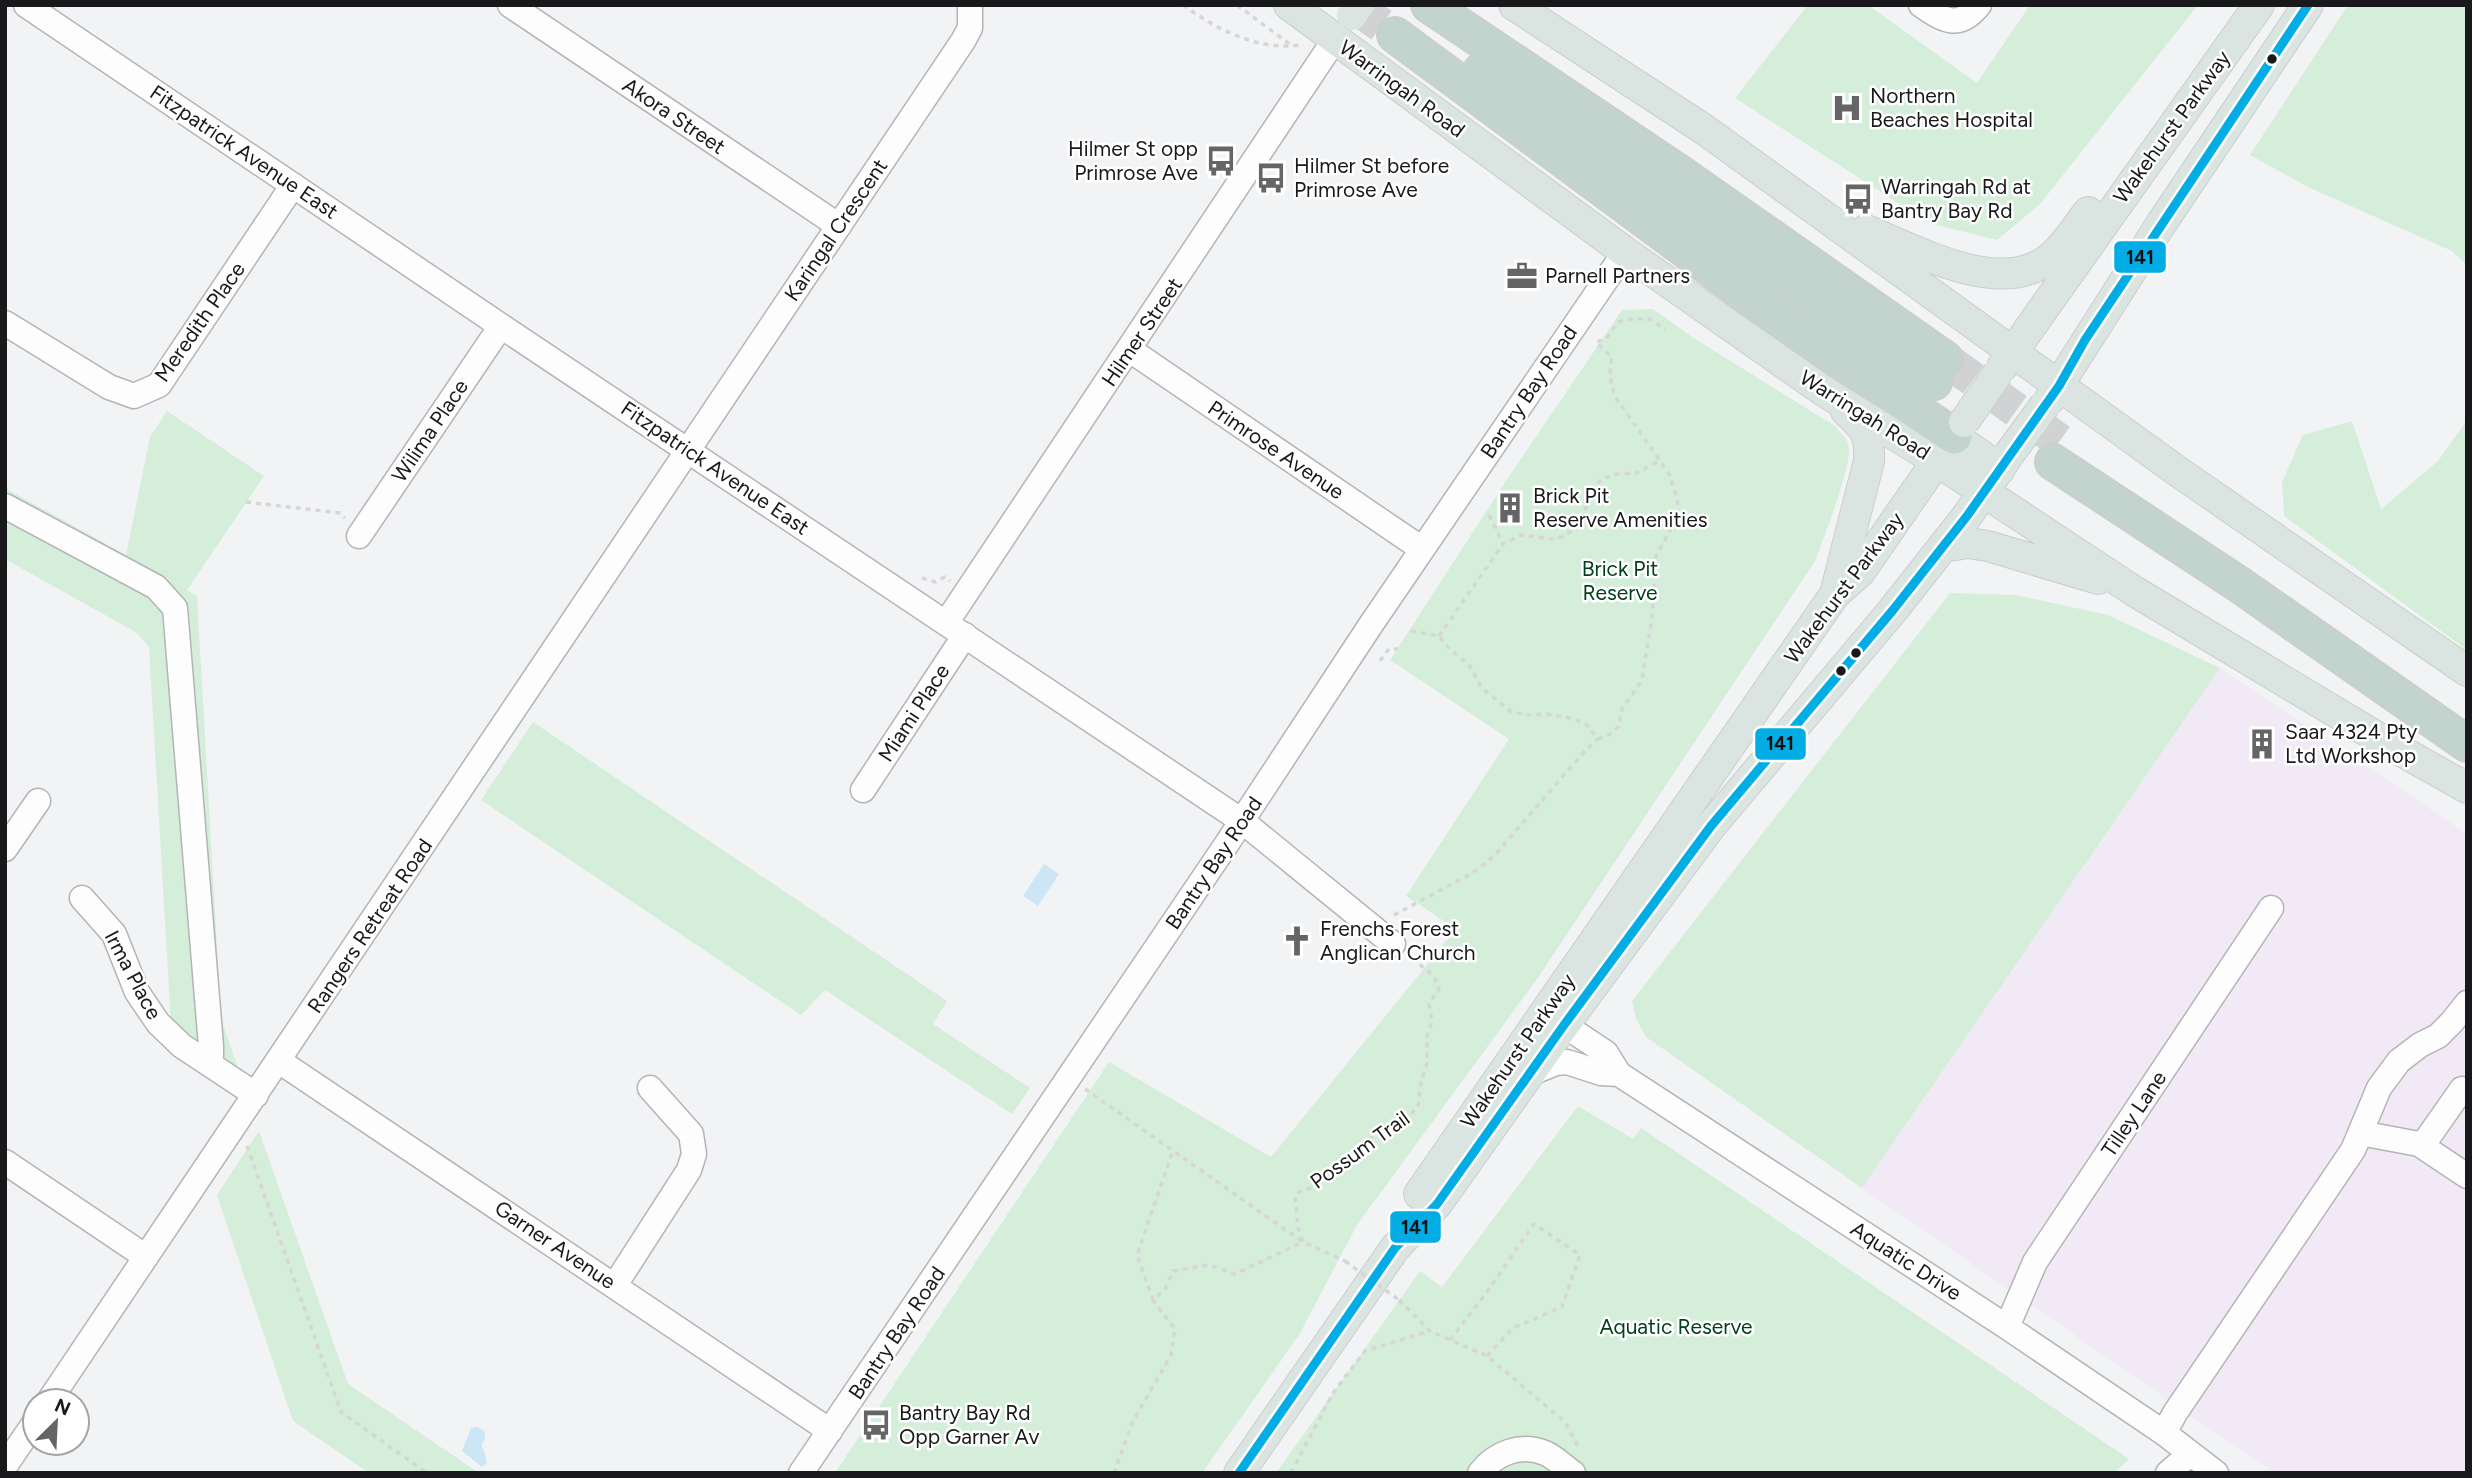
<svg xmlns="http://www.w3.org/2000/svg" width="2472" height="1478" font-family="Figtree,sans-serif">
  <rect width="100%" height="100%" fill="#f2f3f5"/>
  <!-- industrial -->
  <path fill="#f1eaf6" d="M2220,668L2467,834V1473H2274L1862,1188Z"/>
  <!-- green -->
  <path fill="#d4eeda" d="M1808,5H1868L1977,83L2030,5H2198L2040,204L1997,240L1929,223L1735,98Z
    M2348,5H2467V265L2452,251L2308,187L2250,155Z
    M1653,309L1692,337L1835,426C1839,431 1846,438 1848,444C1855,461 1822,541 1815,561L1537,979L1357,1225L1299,1335L1202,1473H835L1109,1062L1271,1157L1456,929L1406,896L1509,739L1390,660L1506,481L1622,310Z
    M167,411L264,476L187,590L197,596L221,1018L243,1083L171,1025L149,647L137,633L5,559V488L126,555L150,437Z
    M2467,420V650L2284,516L2282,482L2303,435L2352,421L2381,509L2438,461Z
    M1950,593L2016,595L2108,615L2220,668L1862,1188L1646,1037L1636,1019L1632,1001Z
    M533,722L947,1001L933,1024L1030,1088L1012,1114L825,990L801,1015L481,800Z
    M1578,1106L1633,1139L1641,1128L2129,1459L2114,1473H1276L1420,1271L1442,1287Z
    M259,1131L348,1384L479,1473H369L293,1421L217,1195Z"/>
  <!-- water -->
  <path fill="#cce6f6" d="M1044,864L1059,874L1038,906L1023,896Z
    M477,1427L484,1431L485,1438L481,1446L485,1453L487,1463L482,1467L462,1451L471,1428Z"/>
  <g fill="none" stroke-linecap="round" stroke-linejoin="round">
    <!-- highway-tunnel -->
    <path stroke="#d1d2d4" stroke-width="35" stroke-dasharray="35 18" stroke-linecap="butt" d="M1353,5L1395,35
      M1945,359L2065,445"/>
    <!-- minor casing -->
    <g stroke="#b4b4b6" stroke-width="27">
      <path id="minor" d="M26,5L501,326L1242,821L1393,944
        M510,5L839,226
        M1921,5C1944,21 1959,30 1979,5
        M5,323L109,387L134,396L159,385L293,185
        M1130,350L1422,549
        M5,506L156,587L175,608L211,1046V1063
        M359,536L501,326
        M946,623L1335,39
        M863,790L965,635
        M5,849L38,801
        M82,898L114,934L137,992L158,1023L182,1046L256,1095
        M1549,1015L1606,1053L1619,1074L2007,1327L2164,1433L2216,1473
        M279,1061L830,1431
        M1529,1074L1556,1063L1567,1062L1601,1073L1619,1074
        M2360,1133L2419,1144L2467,1176
        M2422,1146L2462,1089
        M5,1162L146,1257
        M615,1285L689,1170L694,1154L691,1134L650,1088
        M2007,1327L2035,1262L2271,908
        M49,1401L963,41L970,28V5
        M2164,1433L2175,1413L2353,1150L2379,1088L2399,1061L2420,1045L2438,1036L2452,1022L2467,1003
        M5,1466L35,1422
        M801,1473L1226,845L1370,626L1625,252
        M1480,1473C1495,1453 1521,1443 1545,1453C1555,1457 1564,1467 1573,1473
        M2168,1473L2190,1454"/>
    </g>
    <!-- major casing -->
    <g stroke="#cccdcd" stroke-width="32">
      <path id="major" d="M1289,5L1625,252L1825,392L1937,461L2134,591L2387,743L2467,788
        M1514,5L1705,130L2180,473L2467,671
        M1866,230C1914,249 1996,296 2046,261C2063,249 2075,229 2088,212
        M2002,367L2259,5
        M2049,400L2161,224L2308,5
        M1954,436L2000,469
        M1943,547L1968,543L1988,546L2098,579
        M1835,594L1869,461C1870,434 1866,429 1846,411
        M1419,1194L1835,594L1860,572L1947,446
        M1239,1473L1395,1248L1437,1204L1564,1025L1711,826L1893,610L1967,516L2010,453"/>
    </g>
    <!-- highway casing -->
    <g stroke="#cccdcd" stroke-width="38">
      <path id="highway" d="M1429,5L1678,172L1945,359
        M1395,35L1779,319L1954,436
        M1481,71L1934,382
        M2053,462L2237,583L2467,744"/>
    </g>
    <!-- path -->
    <path stroke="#d6d6d7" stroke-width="3.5" stroke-dasharray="5 5" stroke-linecap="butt" d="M1183,5C1216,29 1258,51 1300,45
      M1237,5L1291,45
      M246,502L340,513L345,518
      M1489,515L1503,544
      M922,578L935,582L945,577L950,581
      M1411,631L1439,636L1449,648L1470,666L1481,687L1510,711L1526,715L1547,714L1567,717L1586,724L1598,739L1610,734L1619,726L1622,709L1642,680L1652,618L1656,556L1679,514L1677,497L1669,474L1616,398C1610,383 1609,372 1612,357L1596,342L1606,339L1618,322L1627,319H1650L1666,330
      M1439,636L1503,544L1521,535L1551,539L1562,537L1573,530L1582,519L1593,487L1603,479L1616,474L1636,473L1661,460
      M1380,661L1389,649H1398
      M1394,915L1471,874L1494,856L1584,752L1598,739
      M1085,1089L1303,1242L1345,1261
      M247,1146L341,1412L427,1473
      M1153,1300L1137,1255L1173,1150
      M1399,1300L1430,1331L1487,1356L1565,1422L1580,1450
      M1450,1340L1487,1292L1534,1224L1580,1255L1562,1307L1513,1328L1487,1356
      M1114,1473L1132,1423L1171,1355L1175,1329L1153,1300L1165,1289L1173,1271L1209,1265L1235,1274L1303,1242L1298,1228L1295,1197L1299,1192L1316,1186L1372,1137L1401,1118L1410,1115L1418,1106L1421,1083L1427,1063V1036L1432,1021L1429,1004L1439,989L1434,976L1409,956
      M1291,1473L1333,1393L1365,1351L1430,1331"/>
    <!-- minor -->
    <use href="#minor" stroke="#fdfdfe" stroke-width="24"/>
    <!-- major -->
    <use href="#major" stroke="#dae5e1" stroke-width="30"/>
    <!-- highway -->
    <use href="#highway" stroke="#c2d4cd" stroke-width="35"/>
    <!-- major-bridge casing -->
    <g stroke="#cccdcd" stroke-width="32" stroke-linecap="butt">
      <path id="major-bridge" d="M1352,15L1359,5
        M1964,422L1998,373
        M2010,453L2045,405"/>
    </g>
    <!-- path-bridge -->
    <path stroke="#d6d6d7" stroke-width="3.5" stroke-dasharray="5 5" stroke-linecap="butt" d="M1345,1261L1399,1300"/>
    <!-- major-bridge -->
    <use href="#major-bridge" stroke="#dae5e1" stroke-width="30"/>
    <!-- bus-1 casing -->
    <g stroke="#fff" stroke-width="14">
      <path id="bus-1" d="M1239,1473L1395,1248L1437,1204L1564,1025L1711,826L1893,610L1967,516L2059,386L2085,340L2308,5"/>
    </g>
    <!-- bus-1 -->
    <use href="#bus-1" stroke="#01ade4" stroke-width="9"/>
  </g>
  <!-- icons -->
  <defs>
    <g id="hospital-bare" transform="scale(2.415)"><path d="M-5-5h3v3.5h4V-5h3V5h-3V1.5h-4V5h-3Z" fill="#656567" stroke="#fff" stroke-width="2.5" paint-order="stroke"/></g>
    <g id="bus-bare" transform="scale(2.415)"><path d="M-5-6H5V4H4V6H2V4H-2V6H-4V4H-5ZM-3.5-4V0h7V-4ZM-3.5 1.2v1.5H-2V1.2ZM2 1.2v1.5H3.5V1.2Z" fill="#656567" stroke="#fff" stroke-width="2.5" paint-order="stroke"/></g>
    <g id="office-bare" transform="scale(2.415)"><path d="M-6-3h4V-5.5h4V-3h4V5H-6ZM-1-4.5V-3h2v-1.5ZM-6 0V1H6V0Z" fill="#656567" stroke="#fff" stroke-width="2.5" paint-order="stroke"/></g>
    <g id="building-bare" transform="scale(2.415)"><path d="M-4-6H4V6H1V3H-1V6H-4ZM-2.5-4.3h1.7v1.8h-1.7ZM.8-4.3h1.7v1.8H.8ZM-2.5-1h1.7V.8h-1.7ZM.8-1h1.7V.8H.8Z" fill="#656567" stroke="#fff" stroke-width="2.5" paint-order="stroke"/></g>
    <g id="church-bare" transform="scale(2.415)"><path d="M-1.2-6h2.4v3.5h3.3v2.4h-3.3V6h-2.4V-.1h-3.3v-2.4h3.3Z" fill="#656567" stroke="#fff" stroke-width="2.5" paint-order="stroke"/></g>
  </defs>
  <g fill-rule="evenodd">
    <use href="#hospital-bare" x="1847" y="108"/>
    <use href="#bus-bare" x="1221" y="161"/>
    <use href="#bus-bare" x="1271" y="178"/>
    <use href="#bus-bare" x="1858" y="199"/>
    <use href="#office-bare" x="1522" y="276"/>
    <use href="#building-bare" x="1510" y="508"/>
    <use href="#building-bare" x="2262" y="744"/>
    <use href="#church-bare" x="1297" y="941"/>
    <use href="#bus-bare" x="876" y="1425"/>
  </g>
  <!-- markers -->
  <g fill="#19191b" stroke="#fff" stroke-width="2.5">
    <circle cx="2272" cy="59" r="6"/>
    <circle cx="1856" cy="653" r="6"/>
    <circle cx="1841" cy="671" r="6"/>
  </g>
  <g text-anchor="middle" stroke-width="5" stroke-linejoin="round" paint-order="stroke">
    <!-- street labels -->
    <g font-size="21" fill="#19191b" stroke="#fff">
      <text transform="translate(1402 89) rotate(36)" y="7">Warringah Road</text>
      <text transform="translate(674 116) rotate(34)" y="7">Akora Street</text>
      <text transform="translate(2172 127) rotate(-54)" y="7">Wakehurst Parkway</text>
      <text transform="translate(244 152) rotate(34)" y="7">Fitzpatrick Avenue East</text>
      <text transform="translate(836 230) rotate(-56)" y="7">Karingal Crescent</text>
      <text transform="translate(200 322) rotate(-55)" y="7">Meredith Place</text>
      <text transform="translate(1142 332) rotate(-56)" y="7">Hilmer Street</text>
      <text transform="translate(1529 392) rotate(-56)" y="7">Bantry Bay Road</text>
      <text transform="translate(1865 415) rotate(32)" y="7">Warringah Road</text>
      <text transform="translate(430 431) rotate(-56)" y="7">Wilima Place</text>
      <text transform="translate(1276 450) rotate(34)" y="7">Primrose Avenue</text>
      <text transform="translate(715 468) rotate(34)" y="7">Fitzpatrick Avenue East</text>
      <text transform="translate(1844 588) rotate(-53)" y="7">Wakehurst Parkway</text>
      <text transform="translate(914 713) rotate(-57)" y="7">Miami Place</text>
      <text transform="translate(1214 863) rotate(-56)" y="7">Bantry Bay Road</text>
      <text transform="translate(370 926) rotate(-56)" y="7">Rangers Retreat Road</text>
      <text transform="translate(133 975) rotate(62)" y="7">Irma Place</text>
      <text transform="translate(1518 1051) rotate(-55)" y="7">Wakehurst Parkway</text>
      <text transform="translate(2134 1114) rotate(-56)" y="7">Tilley Lane</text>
      <text transform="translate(1360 1150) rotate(-36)" y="7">Possum Trail</text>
      <text transform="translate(555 1245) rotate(34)" y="7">Garner Avenue</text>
      <text transform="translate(1906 1261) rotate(33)" y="7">Aquatic Drive</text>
      <text transform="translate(897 1333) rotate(-56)" y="7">Bantry Bay Road</text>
    </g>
    <!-- poi labels -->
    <g font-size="21" fill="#19191b" stroke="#fff" text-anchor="start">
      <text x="1870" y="103">Northern<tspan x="1870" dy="24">Beaches Hospital</tspan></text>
      <text x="1198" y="156" text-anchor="end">Hilmer St opp<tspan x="1198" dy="24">Primrose Ave</tspan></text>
      <text x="1294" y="173">Hilmer St before<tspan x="1294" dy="24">Primrose Ave</tspan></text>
      <text x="1881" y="194">Warringah Rd at<tspan x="1881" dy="24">Bantry Bay Rd</tspan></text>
      <text x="1545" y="283">Parnell Partners</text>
      <text x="1533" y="503">Brick Pit<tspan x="1533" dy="24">Reserve Amenities</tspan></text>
      <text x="2285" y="739">Saar 4324 Pty<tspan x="2285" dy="24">Ltd Workshop</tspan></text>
      <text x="1320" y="936">Frenchs Forest<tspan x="1320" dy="24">Anglican Church</tspan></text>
      <text x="899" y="1420">Bantry Bay Rd<tspan x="899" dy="24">Opp Garner Av</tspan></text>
    </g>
    <!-- park labels -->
    <g font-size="21" fill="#01411a" stroke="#fff">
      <text x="1620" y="576">Brick Pit<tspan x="1620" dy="24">Reserve</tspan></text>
      <text x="1676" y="1334">Aquatic Reserve</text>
    </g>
  </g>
  <g stroke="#fff" stroke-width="2.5">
    <rect x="2113" y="240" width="54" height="34" rx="7" fill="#01ade4"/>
    <rect x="1754" y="727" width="53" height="34" rx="7" fill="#01ade4"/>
    <rect x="1389" y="1210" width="53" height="34" rx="7" fill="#01ade4"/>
  </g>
  <g font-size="19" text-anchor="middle" font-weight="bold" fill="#111">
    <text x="2140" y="264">141</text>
    <text x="1780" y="750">141</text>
    <text x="1415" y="1234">141</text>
  </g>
  <!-- border -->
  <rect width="2472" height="1478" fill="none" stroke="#19191b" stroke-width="14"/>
  <!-- north arrow -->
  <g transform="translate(56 1422) rotate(24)"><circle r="33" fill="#ffffff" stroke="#a3a3a4" stroke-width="2"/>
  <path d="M0-5L12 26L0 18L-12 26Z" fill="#656567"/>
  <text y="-10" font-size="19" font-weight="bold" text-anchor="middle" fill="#19191b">N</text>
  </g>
</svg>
